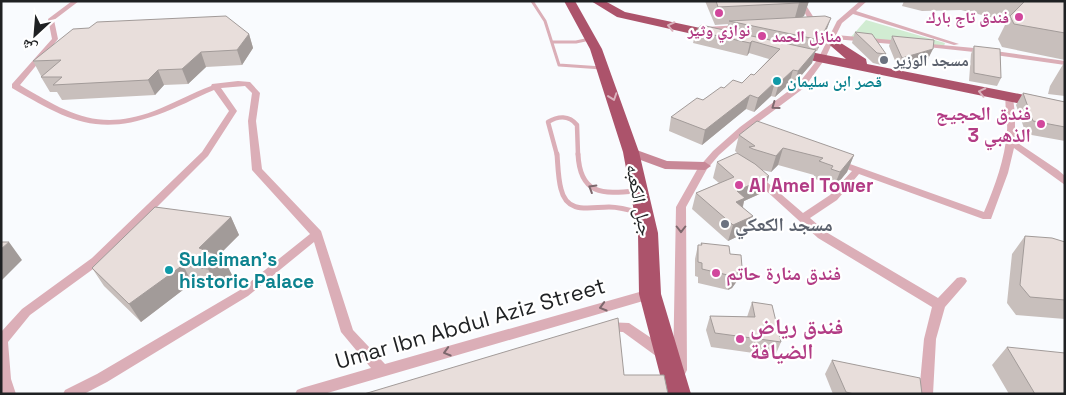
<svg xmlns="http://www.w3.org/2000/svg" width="1066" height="395" font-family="'Space Grotesk','Noto Naskh Arabic',sans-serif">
  <rect width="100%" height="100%" fill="#f9fbfe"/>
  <!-- green -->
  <path fill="#d1ecd2" d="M866,20L945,43L944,46L851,37Z"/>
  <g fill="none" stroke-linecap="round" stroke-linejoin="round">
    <!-- lane-far2 -->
    <path stroke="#dbaeb7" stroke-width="3" d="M532,1L545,21L559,65L602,68
      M552,42H576L590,39"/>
    <!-- lane-far1 -->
    <path stroke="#dbaeb7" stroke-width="4.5" d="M557,155L548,122C558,116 569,115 577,125L578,155"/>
    <!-- lane -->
    <path stroke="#dbaeb7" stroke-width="5" d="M557,154C558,166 558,178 561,189C567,215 590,207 609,207C620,207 630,210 640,213
      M578,154C580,195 602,194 636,191"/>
    <!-- street -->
    <path fill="#dbaeb7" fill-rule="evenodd" d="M72,1H79L54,20L58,39L20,85C67,113 98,132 154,111C174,103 192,93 211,86L212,84L238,81L250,82L260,93L256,121L262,169L321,231L353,330L385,364L650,289L654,291L656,294L654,297L650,299L324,394H295L297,390L302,388L371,368L341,332L314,242L248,296L107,382L84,394H63L65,390L97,374L240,290L310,234L252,170L248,121L252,93L245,86L221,88L237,111L208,156L100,264L30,315L8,342L11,379L16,394H2L1,332L22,309L92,258L202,152L229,111L214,90C195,98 177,108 157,115C96,137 65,119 12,88V84L52,39L48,19Z
      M786,1L804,2L814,18L802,23H798V21L807,17L800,4Z
      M860,1H867L856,11L959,44L954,45L853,14L842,23L836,35L903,41L906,43L903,45L834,39L825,59L804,88L746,131L719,155L707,169L686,207L687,370L685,374L680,376L675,374L673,370L676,207L698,168L713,151L740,127L798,84L818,59L837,21Z
      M741,25L744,27L743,28L705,31L702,29L705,27Z
      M920,43L974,48L1065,61V65L974,52L918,46L917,45Z
      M1006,96H1009L1013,98L1015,114V141L1058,170L1065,176V185L1014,148L1008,173L991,219H983L859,174L837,200L810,218L826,232L938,298L957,278L961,277L965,278L967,281L965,284L945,307L936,339L933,394H919L924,339L932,307L818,238L752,178L754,176H760L803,213L830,195L852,171L833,164L831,162L836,159L984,212C995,186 1005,159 1007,131C1008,120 1004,106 1006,96Z
      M606,322L629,323L666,348L668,352L666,356L661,358L656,356L623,332L602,331L600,327L602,323Z"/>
    <!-- secondary -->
    <path fill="#c88897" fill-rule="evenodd" d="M631,148L667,161L705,162L711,166L705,170L665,169L627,155L625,152L627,149Z"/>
    <!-- highway -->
    <path fill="#ac536b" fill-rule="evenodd" d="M564,1H575L602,49L639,152L658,233L661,294L691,394H665L639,294L638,233L623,152L590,49Z
      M591,1H605L625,12L719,32L725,36L719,40L617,17Z
      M830,36L866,59L867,64L1065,103V113L790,56L783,52L790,48L846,59L824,40Z"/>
  </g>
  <!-- wall -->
  <path fill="#c8bfbc" d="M705,1H809L804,16L802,17L827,29L817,51H815L812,63L794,84H789L775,97L771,96L754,112L746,109L702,145L669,131L671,117L724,88L742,83L754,75L769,59L749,53L747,56L693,43L696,31H727L728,24L715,25Z
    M904,1H1065V60L1002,47L998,39L1007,21L961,10L922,11L902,6Z
    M855,32L886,54L881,65L873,63L852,43Z
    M249,34L253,48L242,65L206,67L188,84L164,85L155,95L62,100L57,92H50L41,77L43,76H41L33,61Z
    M892,36L928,59L898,68L889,46Z
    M974,46L1001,78L997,86L969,81L971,54Z
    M1065,61V96L1048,94L1050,86Z
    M1023,93L1065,102V141L1026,134L1016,105Z
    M739,135L854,155L847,172L833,189L824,186L825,183L813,178L814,175L778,165L771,172L762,170L769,176L764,192L744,201L743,207L749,231L728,241L692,209L696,193L719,183L713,178L717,162L742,157L735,151Z
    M231,217L239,235L219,255L232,275L217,287L192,283L141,322L104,286L92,268Z
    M1025,236L1065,242V319L1016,315L1007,303L1012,254Z
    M701,243L730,254L742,267L737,281L732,288L728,290L698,283V277L695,276V259L698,245H701Z
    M752,302L781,342L775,356L711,347L706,330L710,316L747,317Z
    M1007,347L1065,394H1009L992,365Z
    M832,360L922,394H833L825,374Z"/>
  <!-- shaded-wall -->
  <path fill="#a29b99" d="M803,1H809L804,16L794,21L799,3Z
    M831,18L827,29L817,51L820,40Z
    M249,34L253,48L242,65L237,50Z
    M752,41L749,53L747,56L750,43Z
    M933,49L928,59L898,68L902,58Z
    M816,50L812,63L794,84L798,71Z
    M201,52L206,67L188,84L182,69Z
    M158,70L164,85L155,95L148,80Z
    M793,70L789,84L775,97L779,83Z
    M775,82L771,96L754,112L758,98Z
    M750,95L746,109L702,145L705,130Z
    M783,148L778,165L771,172L776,156Z
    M854,155L847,172L833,189L840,172Z
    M769,176L764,192L744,201L741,213L732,217L737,191Z
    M753,216L749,231L728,241L733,225Z
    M231,217L239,235L208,266L199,248Z
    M9,242L22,260L1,281V249Z
    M223,257L232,275L217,287L208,269Z
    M183,265L192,283L141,322L129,304Z
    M742,267L737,281L732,288L728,290L732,276Z"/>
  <!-- building -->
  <path fill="#e8dedb" stroke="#a29b99" d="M716,1H803L799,3L718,7Z
    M1025,1H1065V33L1014,24L1010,16Z
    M226,16L249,34L237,50L201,52L182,69L158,70L148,80L53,85L62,77H41L61,60L33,61L73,29L89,28L97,22Z
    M825,16L831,18L820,40L729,21Z
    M701,25L816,50L798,71L793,70L779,83L775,82L758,98L750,95L705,130L671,117L697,98L703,100L721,87L724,88L733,80L742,83L751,74L754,75L780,49L752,41L750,43L696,31Z
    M855,32L872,34L886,54L877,53Z
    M892,36L934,40L933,49L902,58Z
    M974,46L1000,49L1001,78L974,73Z
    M1023,93L1065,102V127L1033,121Z
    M757,121L854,155L840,172L831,169L833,166L819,161L823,158L783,148L776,156L753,149L749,147L755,146L739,135Z
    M737,153L755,164L769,176L737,191L745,198L736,202L753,216L733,225L696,193L734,177L717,162Z
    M155,207L231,217L199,248L223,257L208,269L183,265L129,304L92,268Z
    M1025,236L1052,238L1065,242V300L1030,297L1020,285Z
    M1,242H9L1,249Z
    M701,243L729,246L730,254L741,255L742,267L736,274L732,276L702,269V263L698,262V245H702Z
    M752,302L772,305L781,342L715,333L710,316L755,317Z
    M618,318L624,375H664L668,394H364Z
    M1007,347L1065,353V394H1035Z
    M832,360L920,378L922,394H854L846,392Z"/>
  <!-- one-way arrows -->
  <defs><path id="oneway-chevron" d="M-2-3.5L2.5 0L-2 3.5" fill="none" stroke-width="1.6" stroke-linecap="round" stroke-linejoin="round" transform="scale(1.25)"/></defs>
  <g stroke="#dab2bc">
    <use href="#oneway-chevron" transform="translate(671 26) rotate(-168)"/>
    <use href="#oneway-chevron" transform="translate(982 92) rotate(-168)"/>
    <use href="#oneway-chevron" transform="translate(613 97) rotate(71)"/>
  </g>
  <g stroke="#7d686d">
    <use href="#oneway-chevron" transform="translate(775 106) rotate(144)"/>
    <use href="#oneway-chevron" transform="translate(592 188) rotate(-149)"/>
    <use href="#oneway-chevron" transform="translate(681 229) rotate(90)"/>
    <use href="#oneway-chevron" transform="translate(603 307) rotate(164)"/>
    <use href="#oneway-chevron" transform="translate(447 352) rotate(164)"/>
  </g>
  <!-- markers -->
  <g fill="#d1479c" stroke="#fff" stroke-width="2">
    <circle cx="719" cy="13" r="5"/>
    <circle cx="1019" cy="17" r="5"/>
    <circle cx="762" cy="36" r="5"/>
    <circle cx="1041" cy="124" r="5"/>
    <circle cx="739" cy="185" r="5"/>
    <circle cx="716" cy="273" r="5"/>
    <circle cx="740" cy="339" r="5"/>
  </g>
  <g fill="#6b7280" stroke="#fff" stroke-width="2">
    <circle cx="884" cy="60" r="5"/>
    <circle cx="725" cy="224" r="5"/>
  </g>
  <g fill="#0f9aa8" stroke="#fff" stroke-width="2">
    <circle cx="777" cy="81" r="5"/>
    <circle cx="169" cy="270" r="5"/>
  </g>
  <g text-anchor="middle" stroke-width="4.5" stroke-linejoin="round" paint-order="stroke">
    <!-- far-hotel labels -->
    <g font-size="16" font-weight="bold" fill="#b23c85" stroke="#fff" text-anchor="end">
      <text x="1009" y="23">فندق تاج بارك</text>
      <text x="719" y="36" text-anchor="middle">نوازي وثير</text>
      <text x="772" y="42" text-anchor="start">منازل الحمد</text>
    </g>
    <!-- far-worship labels -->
    <g font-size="16" font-weight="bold" fill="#5b616d" stroke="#fff" text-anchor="start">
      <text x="894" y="66">مسجد الوزير</text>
    </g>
    <!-- far-culture labels -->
    <g font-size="16" font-weight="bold" fill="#0d838f" stroke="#fff" text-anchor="start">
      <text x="787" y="87">قصر ابن سليمان</text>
    </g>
    <!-- hotel labels -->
    <g font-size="19" font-weight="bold" fill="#b23c85" stroke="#fff" text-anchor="start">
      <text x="1031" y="120" text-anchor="end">فندق الحجيج<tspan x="1031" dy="22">الذهبي 3</tspan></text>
      <text x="749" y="192">Al Amel Tower</text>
      <text x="726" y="280">فندق منارة حاتم</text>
    </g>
    <!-- street labels -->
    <g font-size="19" fill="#1f2123" stroke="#fff">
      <text transform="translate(640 200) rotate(79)" y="7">جبل الكعبه</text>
    </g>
    <!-- worship labels -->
    <g font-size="19" font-weight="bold" fill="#5b616d" stroke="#fff" text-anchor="start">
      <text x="735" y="231">مسجد الكعكي</text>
    </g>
    <!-- culture labels -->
    <g font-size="19" font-weight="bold" fill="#0d838f" stroke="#fff" text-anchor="start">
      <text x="179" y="266">Suleiman's<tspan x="179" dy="22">historic Palace</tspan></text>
    </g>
    <!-- near-street labels -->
    <g font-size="22" fill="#1f2123" stroke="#fff">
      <text transform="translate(470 323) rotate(-16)" y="8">Umar Ibn Abdul Aziz Street</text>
    </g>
    <!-- near-hotel labels -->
    <g font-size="22" font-weight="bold" fill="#b23c85" stroke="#fff" text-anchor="start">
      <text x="750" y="334">فندق رياض<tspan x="750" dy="25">الضيافة</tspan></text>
    </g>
  </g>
  <!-- border -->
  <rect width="1066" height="395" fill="none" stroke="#1f2123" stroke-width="5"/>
  <!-- north arrow -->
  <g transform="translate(35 35) rotate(206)" stroke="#ffffff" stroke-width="4" paint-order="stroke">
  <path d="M0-4L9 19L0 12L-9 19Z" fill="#1f2123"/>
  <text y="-8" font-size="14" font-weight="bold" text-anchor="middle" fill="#1f2123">ش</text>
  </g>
</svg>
